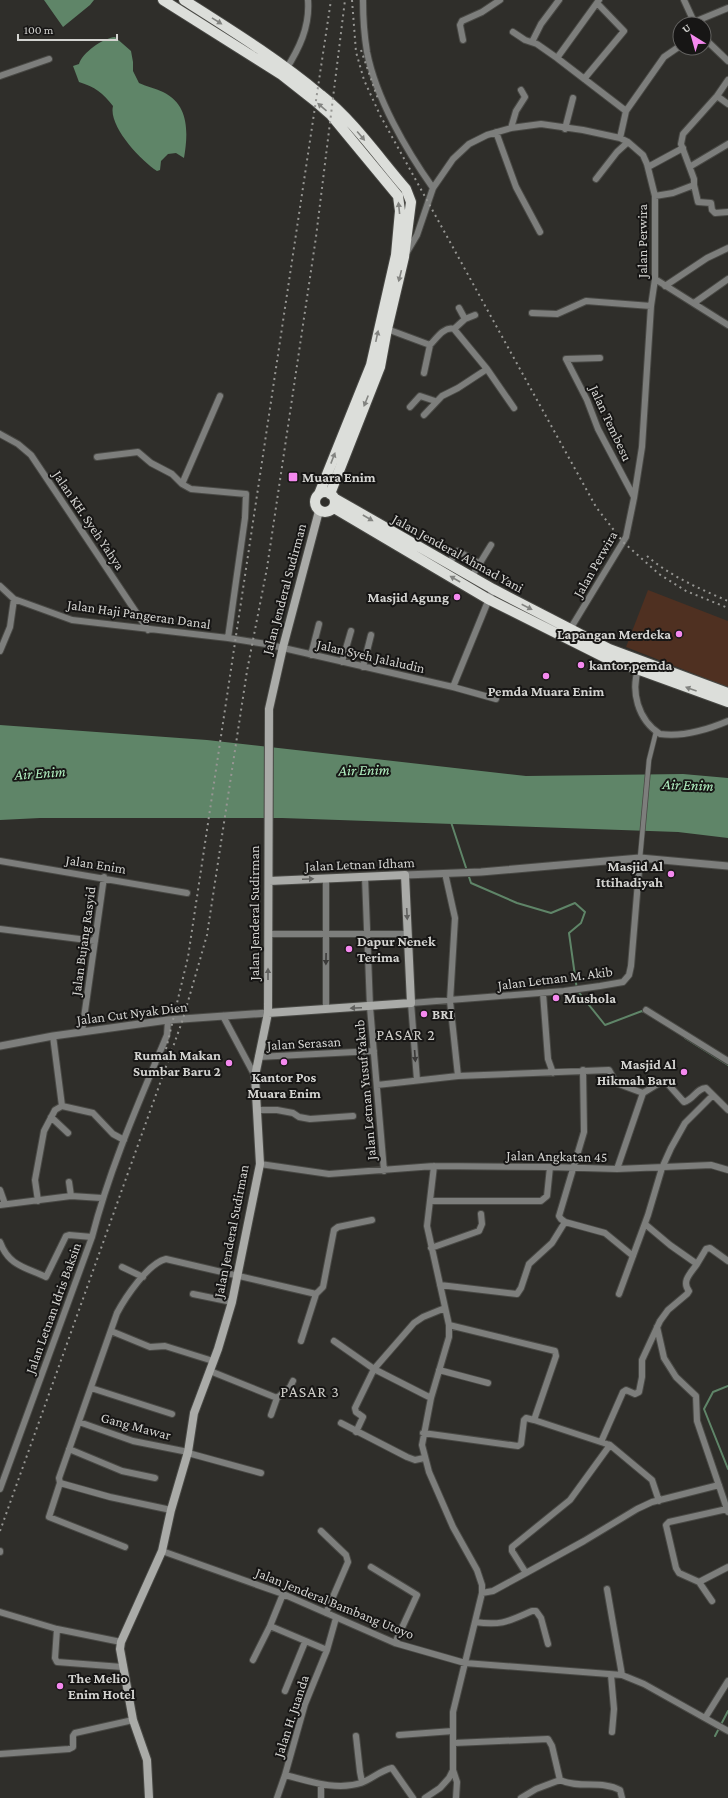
<svg xmlns="http://www.w3.org/2000/svg" width="728" height="1798" font-family="'Crimson Pro',serif">
  <rect width="100%" height="100%" fill="#2f2e2a"/>
  <!-- green -->
  <path fill="#4f3021" d="M648,590L728,621V687L626,647Z"/>
  <!-- water -->
  <path fill="#5f8568" d="M44,0H94L90,5L63,27Z
    M115,37L131,51L133,62V71L139,83C147,87 155,88 163,92C190,105 188,134 184,158L176,153L168,154L161,161L160,170L157,171C141,161 108,126 113,106C103,93 95,87 79,82L73,66L79,64C82,53 103,38 115,37Z
    M0,725L207,740L526,776L683,774L728,778V838L678,832L282,818H40L0,820Z"/>
  <g fill="none" stroke-linecap="round" stroke-linejoin="round">
    <!-- stream -->
    <path stroke="#5f8568" stroke-width="2" d="M451,822L471,883L517,903L551,913L575,903L585,912L581,923L569,933L577,990L605,1025L642,1011L644,1012
      M685,1038L728,1065
      M728,1386L713,1392L704,1409L728,1469
      M715,1736L728,1711"/>
    <!-- pedestrian casing -->
    <g stroke="#494945" stroke-width="6">
      <path id="pedestrian" d="M640,858L649,760L656,732"/>
    </g>
    <!-- minor casing -->
    <g stroke="#494945" stroke-width="8">
      <path id="minor" d="M363,0C363,17 364,34 367,52C376,98 406,150 433,188
        M684,0L695,24
        M694,22L728,8
        M513,32L525,40L537,44L557,58L626,111
        M704,38L728,61
        M463,40L460,25L462,21L482,12L500,0
        M532,42L541,24L559,0
        M557,58L599,0
        M285,71C299,49 310,27 308,0
        M0,76L49,59
        M584,79L624,31L597,3
        M717,96L728,104
        M511,128L516,111L525,97L521,90
        M565,129L573,98
        M496,132L516,187L540,232
        M620,138L626,111L664,57L680,46
        M691,166L728,144
        M648,167L683,148
        M596,179L617,152L628,142
        M694,185L698,202L711,203L712,210L715,213L728,212
        M655,196L673,193L694,185V179L681,144L683,134L717,96L728,80
        M407,252L417,235L433,188L453,159L469,144L487,135L511,128L541,124L583,130L620,138L628,142L643,155L647,164L655,196V279L651,306L642,447L634,498L626,537L569,631
        M655,279L728,325
        M665,286L707,258L728,248
        M694,303L728,279
        M459,308L465,319
        M532,313L557,314L586,301L651,306
        M387,329L430,345C436,339 444,326 454,329L487,369L514,408
        M454,329L465,319L475,315
        M600,358L566,359L587,400L598,429L634,497
        M424,373L430,345
        M220,396L182,484L191,489L246,494L245,518L228,638
        M410,407L420,396L435,401
        M424,415L442,396L458,388L487,369
        M0,434L18,444L31,455L148,630
        M97,457L138,452L151,463L172,474L182,484
        M449,563L458,551L480,564
        M472,576L491,545
        M0,586L14,599L72,620L228,638L266,644L453,687L496,699
        M0,651L10,627L14,599
        M311,655L319,624
        M342,662L351,631
        M363,667L371,635
        M639,667C630,691 638,720 660,734C682,737 707,730 728,721
        M453,687L493,589
        M0,861L187,893
        M445,873L455,918L450,1001L458,1076
        M365,877L370,1007L384,1171
        M0,929L95,941
        M268,934H408
        M543,993L548,1059L553,1073
        M326,1009V878
        M646,1010L728,1061
        M223,1016L255,1076
        M82,1032L104,877
        M53,1036L62,1106
        M258,1057L374,1051
        M583,1070L584,1132L559,1216L561,1219L565,1222L605,1233L633,1256
        M417,1080L411,1003L564,991L600,986L623,982L629,975L631,966L640,858
        M377,1085L458,1076L609,1070L616,1083L643,1093
        M62,1106L93,1113L113,1134L124,1140
        M256,1110H277L293,1113L299,1117L310,1119L353,1116
        M51,1117L68,1133
        M260,1164L329,1174L434,1166L550,1167L617,1169L711,1165L728,1170
        M617,1169L643,1093L661,1082L667,1083L684,1102C693,1100 697,1088 706,1088L728,1110
        M69,1182L71,1196
        M0,1190L5,1204
        M38,1201L35,1180L44,1131L55,1110L62,1106
        M431,1201H541L547,1196L550,1167
        M0,1205L71,1196L102,1198
        M645,1224L670,1245L697,1264L706,1249L710,1248L728,1261
        M0,1242C9,1266 25,1267 46,1277L66,1236L69,1235L92,1237
        M431,1248L479,1231L482,1224L481,1214
        M122,1267L143,1277
        M440,1285L517,1294L521,1288L529,1264L552,1243L565,1222
        M193,1294L232,1302
        M619,1294L648,1215L662,1168L671,1148L685,1123L713,1095
        M449,1325L555,1351L556,1356L534,1420
        M657,1327L664,1358L676,1377L696,1396L697,1421L728,1512
        M111,1331L150,1347L165,1346L213,1361
        M301,1341L316,1294L323,1287L334,1230L338,1227L372,1220
        M334,1341L374,1369L431,1398
        M439,1370L488,1383
        M210,1371L277,1398L271,1415
        M91,1388L172,1414
        M277,1398L290,1387L293,1381
        M79,1422L133,1441L188,1452
        M341,1423L407,1457L415,1460L424,1458
        M356,1432L363,1417L356,1412L355,1408L374,1369L414,1323L423,1317L445,1308
        M423,1433L518,1446L521,1444L524,1420L526,1418L534,1420L610,1445L652,1480L659,1501
        M601,1442L623,1392L626,1390L635,1394L639,1392L642,1377V1360L660,1321L668,1310L687,1294L689,1291C681,1281 691,1273 697,1264
        M69,1449L122,1471L155,1478
        M188,1453L261,1473
        M60,1483L49,1517L125,1547
        M0,1489L92,1237C110,1167 139,1102 167,1035L168,1020
        M727,1509L669,1522L666,1525L676,1568L679,1573L699,1582L728,1567
        M171,1510L110,1497L60,1483L59,1478L117,1313C125,1298 148,1263 166,1259L316,1294
        M321,1531L346,1555L348,1562L326,1613
        M162,1551L283,1594L395,1643L465,1663L622,1675L644,1684L728,1731
        M0,1552V1551
        M371,1567L417,1595L395,1643
        M526,1573L584,1541L637,1509L652,1502L719,1485
        M699,1582L712,1601
        M607,1589L622,1675
        M482,1593L493,1591L526,1573L512,1551V1547L570,1500L610,1445
        M0,1612L57,1629L121,1642
        M475,1622C502,1626 509,1621 532,1611H536L541,1618L548,1644
        M270,1626L327,1650
        M57,1629L55,1658L57,1662L122,1667
        M253,1660L270,1626L283,1594
        M611,1675L614,1709L612,1732
        M285,1691L305,1642
        M705,1718L728,1681
        M399,1735L453,1731
        M356,1736L360,1772L362,1782
        M454,1743L548,1739L552,1746L560,1780C579,1789 602,1780 620,1790L622,1798
        M0,1754L69,1749L73,1747V1736L75,1733L133,1720
        M453,1770L457,1782L456,1798
        M285,1775C309,1781 336,1791 361,1783C372,1779 381,1770 392,1768L413,1798
        M321,1785V1798
        M277,1798L285,1775L305,1704L327,1650L336,1618
        M425,1798L440,1788L449,1778L453,1770V1712L482,1593V1585L477,1570L453,1527L429,1472L422,1445L431,1398L449,1337V1325L427,1226L434,1166
        M521,1798L536,1789L560,1780"/>
    </g>
    <!-- tertiary casing -->
    <g stroke="#494945" stroke-width="9">
      <path id="tertiary" d="M405,875L481,872L640,858L728,866
        M0,1046L53,1036L168,1020L268,1013"/>
    </g>
    <!-- secondary casing -->
    <g stroke="#494945" stroke-width="10">
      <path id="secondary" d="M268,1013L411,1003L405,875L269,881
        M149,1798L147,1760L133,1720L120,1649L121,1642L162,1551L171,1510L188,1452L194,1413L218,1349L232,1302L260,1164L255,1076L268,1013L269,709L283,647L319,511"/>
    </g>
    <!-- trunk casing -->
    <g stroke="#494945" stroke-width="12">
      <path id="trunk" d="M163,0L282,75L315,101L331,115L398,196L400,211L396,255L371,365L319,494
        M184,0C231,30 278,59 321,95C354,121 379,158 406,189L411,202L404,257L387,329L380,367L330,494
        M315 502a10 10 0 1 1 20 0a10 10 0 1 1-20 0Z
        M334,498L493,589L609,649L728,693
        M334,508L488,599L604,657L728,702"/>
    </g>
    <!-- pedestrian -->
    <use href="#pedestrian" stroke="#7d7e7c" stroke-width="4.5"/>
    <!-- minor -->
    <use href="#minor" stroke="#7d7e7c" stroke-width="6"/>
    <!-- tertiary -->
    <use href="#tertiary" stroke="#7d7e7c" stroke-width="7"/>
    <!-- secondary -->
    <use href="#secondary" stroke="#aaaba8" stroke-width="8"/>
    <!-- trunk -->
    <use href="#trunk" stroke="#dcdeda" stroke-width="10"/>
    <!-- rail -->
    <path stroke="#969693" stroke-width="2" stroke-dasharray="2 4" stroke-linecap="butt" d="M352,0L356,52L364,80L380,115L596,507L623,542L659,574L686,591L728,608
      M361,50L378,99
      M647,556C670,576 700,589 728,601
      M166,1049L188,957L331,0
      M0,1531L183,1019L207,935L247,671L267,568L316,237L345,0"/>
  </g>
  <!-- one-way arrows -->
  <defs><path id="oneway-solid" d="M-6-.8H1V-3.2L6.5 0L1 3.2V.8H-6Z"/></defs>
  <g fill="#838481">
    <use href="#oneway-solid" transform="translate(217 21) rotate(32)"/>
    <use href="#oneway-solid" transform="translate(322 107) rotate(-139)"/>
    <use href="#oneway-solid" transform="translate(361 136) rotate(50)"/>
    <use href="#oneway-solid" transform="translate(399 208) rotate(-96)"/>
    <use href="#oneway-solid" transform="translate(400 276) rotate(104)"/>
    <use href="#oneway-solid" transform="translate(377 336) rotate(-78)"/>
    <use href="#oneway-solid" transform="translate(366 401) rotate(112)"/>
    <use href="#oneway-solid" transform="translate(333 458) rotate(-69)"/>
    <use href="#oneway-solid" transform="translate(368 518) rotate(30)"/>
    <use href="#oneway-solid" transform="translate(455 579) rotate(-150)"/>
    <use href="#oneway-solid" transform="translate(527 607) rotate(27)"/>
    <use href="#oneway-solid" transform="translate(691 689) rotate(-160)"/>
  </g>
  <g fill="#60605e">
    <use href="#oneway-solid" transform="translate(308 879) rotate(-2)"/>
    <use href="#oneway-solid" transform="translate(407 914) rotate(87)"/>
    <use href="#oneway-solid" transform="translate(268 974) rotate(-90)"/>
    <use href="#oneway-solid" transform="translate(356 1008) rotate(177)"/>
  </g>
  <g fill="#3b3a39">
    <use href="#oneway-solid" transform="translate(326 959) rotate(91)"/>
    <use href="#oneway-solid" transform="translate(415 1056) rotate(86)"/>
  </g>
  <!-- markers -->
  <g fill="#f589ef" stroke="#171615" stroke-width="1.5">
    <rect x="288" y="472" width="10" height="10" rx="2"/>
    <circle cx="457" cy="597" r="4"/>
    <circle cx="679" cy="634" r="4"/>
    <circle cx="581" cy="665" r="4"/>
    <circle cx="546" cy="676" r="4"/>
    <circle cx="671" cy="874" r="4"/>
    <circle cx="349" cy="949" r="4"/>
    <circle cx="556" cy="998" r="4"/>
    <circle cx="424" cy="1014" r="4"/>
    <circle cx="284" cy="1062" r="4"/>
    <circle cx="229" cy="1063" r="4"/>
    <circle cx="684" cy="1072" r="4"/>
    <circle cx="60" cy="1686" r="4"/>
  </g>
  <g text-anchor="middle" stroke-width="4" stroke-linejoin="round" paint-order="stroke">
    <!-- street labels -->
    <g font-size="14" fill="#d4d4d1" stroke="#171615">
      <text transform="translate(642 241) rotate(-90)" y="5">Jalan Perwira</text>
      <text transform="translate(611 423) rotate(65)" y="5">Jalan Tembesu</text>
      <text transform="translate(89 520) rotate(56)" y="5">Jalan KH. Syeh Yahya</text>
      <text transform="translate(458 553) rotate(29)" y="5">Jalan Jenderal Ahmad Yani</text>
      <text transform="translate(595 564) rotate(-60)" y="5">Jalan Perwira</text>
      <text transform="translate(284 589) rotate(-75)" y="5">Jalan Jenderal Sudirman</text>
      <text transform="translate(139 614) rotate(8)" y="5">Jalan Haji Pangeran Danal</text>
      <text transform="translate(371 656) rotate(13)" y="5">Jalan Syeh Jalaludin</text>
      <text transform="translate(96 864) rotate(9)" y="5">Jalan Enim</text>
      <text transform="translate(360 864) rotate(-2)" y="5">Jalan Letnan Idham</text>
      <text transform="translate(254 913) rotate(-90)" y="5">Jalan Jenderal Sudirman</text>
      <text transform="translate(83 941) rotate(-82)" y="5">Jalan Bujang Rasyid</text>
      <text transform="translate(555 978) rotate(-7)" y="5">Jalan Letnan M. Akib</text>
      <text transform="translate(132 1013) rotate(-7)" y="5">Jalan Cut Nyak Dien</text>
      <text transform="translate(304 1043) rotate(-3)" y="5">Jalan Serasan</text>
      <text transform="translate(365 1090) rotate(-95)" y="5">Jalan Letnan Yusuf Yakub</text>
      <text transform="translate(557 1156) rotate(1)" y="5">Jalan Angkatan 45</text>
      <text transform="translate(231 1231) rotate(-79)" y="5">Jalan Jenderal Sudirman</text>
      <text transform="translate(53 1308) rotate(-70)" y="5">Jalan Letnan Idris Baksin</text>
      <text transform="translate(136 1426) rotate(15)" y="5">Gang Mawar</text>
      <text transform="translate(335 1603) rotate(22)" y="5">Jalan Jenderal Bambang Utoyo</text>
      <text transform="translate(291 1716) rotate(-72)" y="5">Jalan H. Juanda</text>
    </g>
    <!-- poi labels -->
    <g font-size="14" font-weight="bold" fill="#d4d4d1" stroke="#171615" text-anchor="start">
      <text x="302" y="482">Muara Enim</text>
      <text x="449" y="602" text-anchor="end">Masjid Agung</text>
      <text x="671" y="639" text-anchor="end">Lapangan Merdeka</text>
      <text x="589" y="670">kantor pemda</text>
      <text x="546" y="696" text-anchor="middle">Pemda Muara Enim</text>
      <text x="663" y="871" text-anchor="end">Masjid Al<tspan x="663" dy="16">Ittihadiyah</tspan></text>
      <text x="357" y="946">Dapur Nenek<tspan x="357" dy="16">Terima</tspan></text>
      <text x="564" y="1003">Mushola</text>
      <text x="432" y="1019">BRI</text>
      <text x="221" y="1060" text-anchor="end">Rumah Makan<tspan x="221" dy="16">Sumbar Baru 2</tspan></text>
      <text x="676" y="1069" text-anchor="end">Masjid Al<tspan x="676" dy="16">Hikmah Baru</tspan></text>
      <text x="284" y="1082" text-anchor="middle">Kantor Pos<tspan x="284" dy="16">Muara Enim</tspan></text>
      <text x="68" y="1683">The Melio<tspan x="68" dy="16">Enim Hotel</tspan></text>
    </g>
    <!-- water labels -->
    <g font-size="15" font-style="italic" fill="#b3f3c3" stroke="#171615">
      <text transform="translate(364 770) rotate(-1)" y="5">Air Enim</text>
      <text transform="translate(40 773) rotate(-4)" y="5">Air Enim</text>
      <text transform="translate(688 785) rotate(2)" y="5">Air Enim</text>
    </g>
    <!-- quarter labels -->
    <g font-size="16" letter-spacing="1" fill="#cdccc7" stroke="#171615">
      <text x="406" y="1040">PASAR 2</text>
      <text x="310" y="1397">PASAR 3</text>
    </g>
  </g>
  <!-- north arrow -->
  <g transform="translate(692 36) rotate(323)"><circle r="19" fill="#171615" stroke="#636260"/>
  <path d="M0-3L7 15L0 10L-7 15Z" fill="#f589ef"/>
  <text y="-6" font-size="11" font-weight="bold" text-anchor="middle" fill="#d4d4d1">U</text>
  </g>
  <!-- scale -->
  <path d="M18 34v6h99v-6" fill="none" stroke="#d4d4d1" stroke-width="2"/>
  <text x="24" y="34" font-size="12" fill="#d4d4d1" stroke="#171615" stroke-width="3" paint-order="stroke">100 m</text>
</svg>
